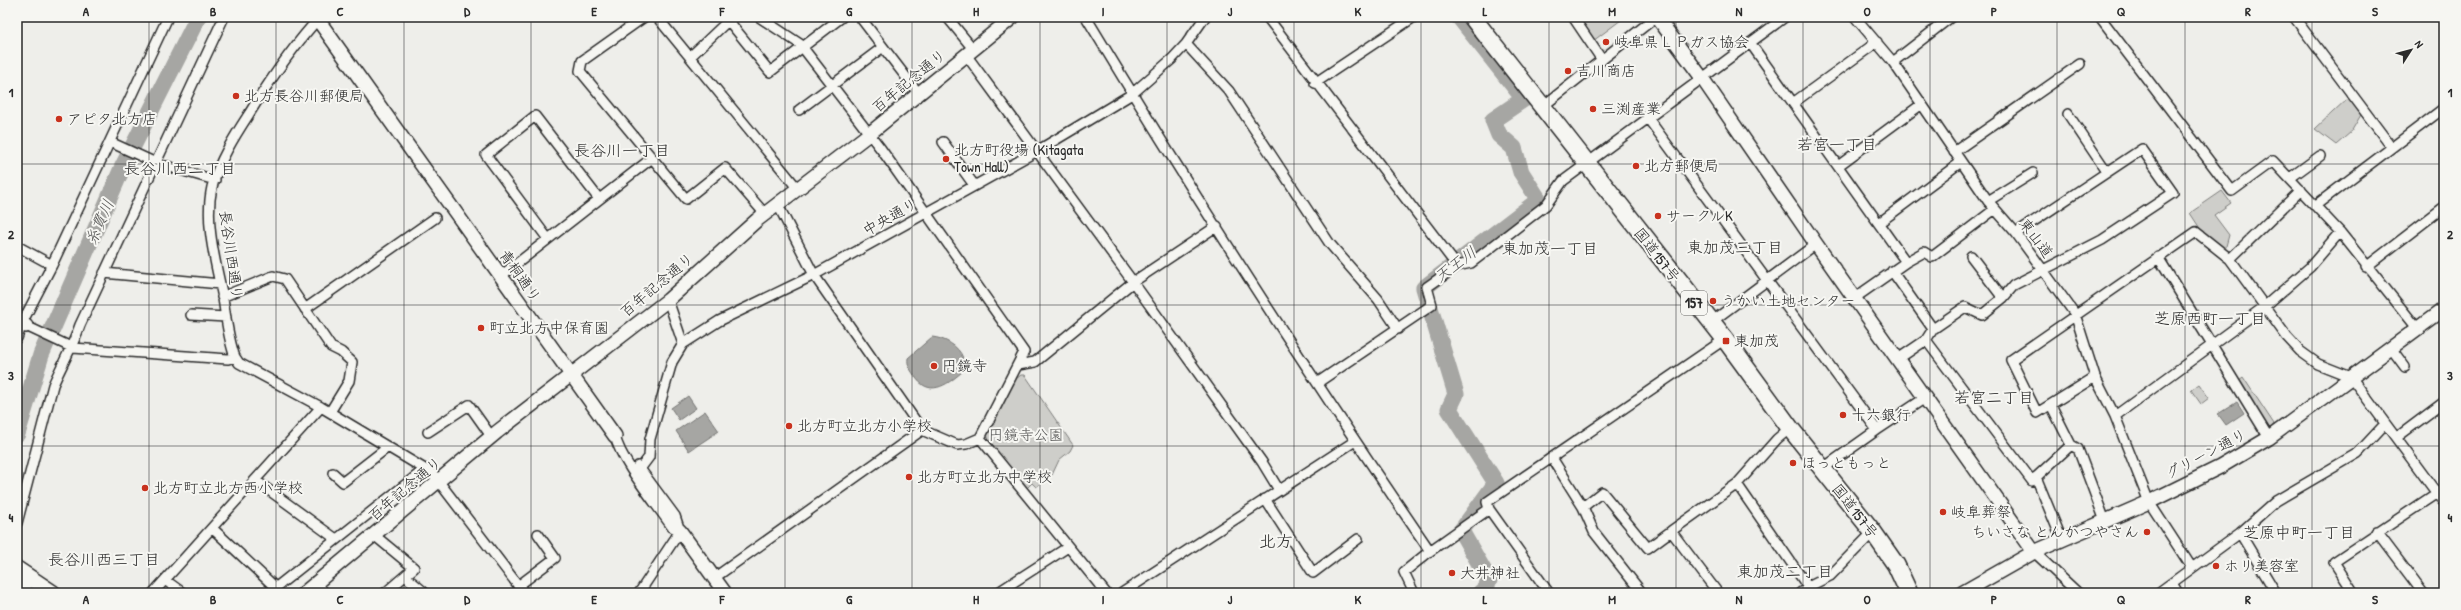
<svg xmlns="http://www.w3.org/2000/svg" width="2461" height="610" font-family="'Patrick Hand','Klee One',sans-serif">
  <rect width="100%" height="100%" fill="#eeeeea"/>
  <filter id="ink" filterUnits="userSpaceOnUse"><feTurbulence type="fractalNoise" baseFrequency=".025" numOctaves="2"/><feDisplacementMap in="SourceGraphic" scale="8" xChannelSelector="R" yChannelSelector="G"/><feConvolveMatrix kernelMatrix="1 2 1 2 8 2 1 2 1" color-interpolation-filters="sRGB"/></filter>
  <g filter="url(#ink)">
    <!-- green -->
    <path fill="#cececa" stroke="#7c7c7a" d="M1577,17H1625L1593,41Z
      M2350,96L2362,113L2351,132L2336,145L2315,129Z
      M2222,191L2231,203L2214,215L2229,235L2225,250L2201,230L2190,213Z
      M1021,375H1025L1073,445L1070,451L1059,460L1052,475L1036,487L1032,483L1027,488L989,441L987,434L1012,382Z
      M2243,377L2274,424L2271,428L2267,427L2239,380Z
      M2199,384L2209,398L2201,404L2191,390Z"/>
    <!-- water -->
    <path fill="#a6a6a3" stroke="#757573" d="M932,337C944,338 959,346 963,358C964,362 962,368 962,372C946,386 928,398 914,375C910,369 907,365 908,358Z
      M688,396L696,408L679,420L671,408Z
      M2237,402L2244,413L2226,425L2218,414Z
      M705,411L719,431L689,451L676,431Z"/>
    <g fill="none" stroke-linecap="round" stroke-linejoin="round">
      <!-- river -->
      <path stroke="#a6a6a3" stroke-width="17" d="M1459,17L1524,99L1493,120L1499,135L1514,148L1521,172L1537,197L1535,203L1424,288L1456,394L1449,409L1496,483L1461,531L1489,580L1486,588L1480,593
        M17,434L41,355L123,166L198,17"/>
      <!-- street casing -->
      <g stroke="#2b2b2b" stroke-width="12">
        <path id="street" d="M644,17L582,61L580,71L686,199L725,168L765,214
          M657,17L798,189
          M759,17L800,44L881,149L1024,352L980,438
          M860,17L919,94
          M947,17L974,50
          M1086,17C1195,198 1310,376 1430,551L1404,572L1414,593
          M1267,17L1457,266
          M1573,17L1602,60
          M1855,17L1893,62L1988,201L2016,233L2075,314L2095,377L2115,416L2149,502L2192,568
          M2100,17L2232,191L2273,161L2340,232L2417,328
          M2294,17L2390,145
          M728,20L770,72L842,17
          M1186,44L1229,91L1330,244L1378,299L1398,329
          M1751,44L1906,262L1856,297
          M967,56L1133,282L1262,462L1279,490
          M690,57L732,17
          M1893,62L1951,17
          M1315,83L1414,17
          M1793,103L1877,42
          M1542,107L1656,17
          M799,110L883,47
          M2068,114L2107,172
          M1647,117L1877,430L1822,469
          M110,142L156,163L215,180
          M943,142L974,185
          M1954,152L2080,64
          M1838,166L1922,104
          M2290,178L2320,156
          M1988,201L2033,173
          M778,205L814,275L922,430L957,445L966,444L980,438L1106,593
          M2316,205L2444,108
          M1879,223L1961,162
          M548,239L486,155L535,116L599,199
          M17,246L52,265
          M1971,256L2003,298
          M2158,257L2269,438
          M2230,259L2301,190
          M1906,262L1924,252L1932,257L1995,209
          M2366,267L2444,207
          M1892,271L1933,329L1965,307L1982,315L2003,298L2014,285L2102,240L2173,193L2142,149L2016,233
          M104,273L220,284
          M501,276L652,158
          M222,297L273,276L285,279L331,347L341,352L352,362L349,381L330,412
          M668,300L683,344
          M305,309L435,218
          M191,315L226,317
          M1710,323L1816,244
          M26,326L73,348L228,359L235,357L239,363L321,407L433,474L524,593
          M1933,329L1926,340L2032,481L2071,445
          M17,338L22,323L52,265L168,17
          M2391,348L2405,367
          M235,357C228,338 226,318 223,298C216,263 204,223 212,187C219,161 234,137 249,114C270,80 292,47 320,17
          M1898,359L1926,340
          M1018,365L1035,362L1133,282L1217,226
          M2095,377L2037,413L2011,360L2196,232L2230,259L2287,337L2300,351L2318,364L2351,377L2444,503
          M1317,383L1432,305L1427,287L1457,266L1471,263L1546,205L1563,181L1785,17
          M2051,405L2071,445L2078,449L2105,521
          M2115,416L2264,307L2310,267L2340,232
          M1877,430L1925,398
          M428,432L469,405L491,436
          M615,436C621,462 656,503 672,527L680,531
          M2396,438L2444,402
          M1552,458L1583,507L1594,532L1642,593
          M638,466L675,516L680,531
          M640,469L649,457L650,439L672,362L683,344L719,321L814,275L1037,151L1132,94L1172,59L1186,44L1205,17
          M333,473L343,482L388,447
          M2036,477L2062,540
          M255,480L336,539
          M1737,484L1808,587
          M1265,499L1313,573L1358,539
          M1583,507L1602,492L1648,548L1671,531
          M1489,509L1487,502L1725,339
          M17,523L53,385C62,364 73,346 80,325L224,17
          M212,528L276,588
          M2377,532L2423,593
          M2240,533L2276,593
          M374,535L414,568L385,593
          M1430,551L1489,509L1549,593
          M2034,552L2078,593
          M405,576L424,592L422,593
          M714,578L922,430
          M165,580L183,593
          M317,582L324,593
          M2172,583L2178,593
          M518,586L555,558L538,534
          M153,593L321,407
          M269,593L425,469
          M639,593L680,531
          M997,593L1068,547
          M1122,593L1355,441
          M1718,593L1671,531L1737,484L1777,439L1790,428
          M1800,593L1808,587L1830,576L1873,532
          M2158,593L2240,533L2276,501L2358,453L2385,424
          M2354,593L2334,562L2437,493"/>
      </g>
      <!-- secondary casing -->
      <g stroke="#2b2b2b" stroke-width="16">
        <path id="secondary" d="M316,17L615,436
          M1657,17L1702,78L1816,244L2034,552
          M17,320L26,326
          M680,531L725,593
          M304,593L497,432L668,300L757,220L869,134L1013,17
          M1962,593L2034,552L2149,502L2220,467L2269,438L2444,309"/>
      </g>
      <!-- primary casing -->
      <g stroke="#2b2b2b" stroke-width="18">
        <path id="primary" d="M17,569L53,593
          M17,587L26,593"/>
      </g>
      <!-- highway casing -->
      <g stroke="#2b2b2b" stroke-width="20">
        <path id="highway" d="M1472,17L1725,339L1790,428L1873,532L1896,565L1909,593"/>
      </g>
      <!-- street -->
      <use href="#street" stroke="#f6f6f2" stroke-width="9"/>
      <!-- secondary -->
      <use href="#secondary" stroke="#f6f6f2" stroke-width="13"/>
      <!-- primary -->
      <use href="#primary" stroke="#f6f6f2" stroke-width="15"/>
      <!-- highway -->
      <use href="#highway" stroke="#f6f6f2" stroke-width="17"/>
    </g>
  </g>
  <!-- grid -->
  <path fill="none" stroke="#2b2b2b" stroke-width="1" stroke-opacity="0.55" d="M149,17V593M276,17V593M404,17V593M531,17V593M658,17V593M785,17V593M912,17V593M1040,17V593M1167,17V593M1294,17V593M1421,17V593M1549,17V593M1676,17V593M1803,17V593M1930,17V593M2057,17V593M2185,17V593M2312,17V593M17,164H2444M17,305H2444M17,446H2444"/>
  <!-- markers -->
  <g fill="#c8321e" stroke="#f6f6f2" stroke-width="1.5">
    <circle cx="1606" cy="42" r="4"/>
    <circle cx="1568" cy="71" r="4"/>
    <circle cx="236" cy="96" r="4"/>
    <circle cx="1593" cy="109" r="4"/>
    <circle cx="59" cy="119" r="4"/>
    <circle cx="946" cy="159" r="4"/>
    <circle cx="1636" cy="166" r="4"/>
    <circle cx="1658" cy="216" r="4"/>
    <circle cx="1713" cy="301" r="4"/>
    <circle cx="481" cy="328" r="4"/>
    <rect x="1722" y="337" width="8" height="8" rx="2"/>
    <circle cx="934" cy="366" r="4"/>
    <circle cx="1843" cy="415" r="4"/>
    <circle cx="789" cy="426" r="4"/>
    <circle cx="1793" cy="463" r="4"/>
    <circle cx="909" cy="477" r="4"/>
    <circle cx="145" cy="488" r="4"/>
    <circle cx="1943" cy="512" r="4"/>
    <circle cx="2147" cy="532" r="4"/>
    <circle cx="2216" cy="566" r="4"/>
    <circle cx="1452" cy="573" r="4"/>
  </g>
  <g text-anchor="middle" stroke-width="4" stroke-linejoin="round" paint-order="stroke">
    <!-- shield labels -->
    <rect fill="#f6f6f2" stroke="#686867" stroke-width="1" x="1681" y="291" width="26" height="24" rx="3"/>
    <g font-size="14" font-weight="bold" fill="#2b2b2b">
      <text x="1694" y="308">157</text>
    </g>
    <!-- poi labels -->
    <g font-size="15" fill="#2b2b2b" stroke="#f6f6f2" text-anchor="start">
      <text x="1614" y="47">岐阜県ＬＰガス協会</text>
      <text x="1576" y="76">吉川商店</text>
      <text x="244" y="101">北方長谷川郵便局</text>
      <text x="1601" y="114">三渕産業</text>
      <text x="67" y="124">アピタ北方店</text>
      <text x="954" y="155">北方町役場 (Kitagata<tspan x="954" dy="17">Town Hall)</tspan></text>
      <text x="1644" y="171">北方郵便局</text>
      <text x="1666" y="221">サークルK</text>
      <text x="1721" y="306">うかい土地センター</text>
      <text x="489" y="333">町立北方中保育園</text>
      <text x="1734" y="346">東加茂</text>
      <text x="942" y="371">円鏡寺</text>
      <text x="1851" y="420">十六銀行</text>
      <text x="797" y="431">北方町立北方小学校</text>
      <text x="1801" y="468">ほっともっと</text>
      <text x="917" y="482">北方町立北方中学校</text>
      <text x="153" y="493">北方町立北方西小学校</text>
      <text x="1951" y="517">岐阜葬祭</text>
      <text x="2139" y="537" text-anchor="end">ちいさな とんかつやさん</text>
      <text x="2224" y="571">ホリ美容室</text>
      <text x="1460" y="578">大井神社</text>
    </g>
    <!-- street labels -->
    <g font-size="15" fill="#2b2b2b" stroke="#f6f6f2">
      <text transform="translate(909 81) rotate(-39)" y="5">百年記念通り</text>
      <text transform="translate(890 217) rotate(-29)" y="5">中央通り</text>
      <text transform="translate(2036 238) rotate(53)" y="5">東山道</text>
      <text transform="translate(231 255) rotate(82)" y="5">長谷川西通り</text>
      <text transform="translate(1657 255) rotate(52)" y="5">国道157号</text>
      <text transform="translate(520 276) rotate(55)" y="5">青桐通り</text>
      <text transform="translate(657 285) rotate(-40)" y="5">百年記念通り</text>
      <text transform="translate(2206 454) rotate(-28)" y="5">グリーン通り</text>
      <text transform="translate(405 489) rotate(-40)" y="5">百年記念通り</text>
      <text transform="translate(1855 511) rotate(52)" y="5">国道157号</text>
    </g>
    <!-- park labels -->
    <g font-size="15" fill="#545453" stroke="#f6f6f2">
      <text x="1026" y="440">円鏡寺公園</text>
    </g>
    <!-- neighbourhood labels -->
    <g font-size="16" fill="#2b2b2b" stroke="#f6f6f2">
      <text x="1837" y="150">若宮一丁目</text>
      <text x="622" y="156">長谷川一丁目</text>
      <text x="180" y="174">長谷川西二丁目</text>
      <text x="1735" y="253">東加茂三丁目</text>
      <text x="1550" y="254">東加茂一丁目</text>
      <text x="2210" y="324">芝原西町一丁目</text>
      <text x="1994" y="403">若宮二丁目</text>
      <text x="2299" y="538">芝原中町一丁目</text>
      <text x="104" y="565">長谷川西三丁目</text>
      <text x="1785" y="577">東加茂二丁目</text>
    </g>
    <!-- water labels -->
    <g font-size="16" font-style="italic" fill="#565655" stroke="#f6f6f2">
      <text transform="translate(99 222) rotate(-66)" y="6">糸貫川</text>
      <text transform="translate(1455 264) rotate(-37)" y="6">天王川</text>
    </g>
    <!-- quarter labels -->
    <g font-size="17" fill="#2b2b2b" stroke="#f6f6f2">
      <text x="1276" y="547">北方</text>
    </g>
  </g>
  <!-- margin -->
  <rect width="2461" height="610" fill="none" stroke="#f6f6f2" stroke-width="44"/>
  <!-- north arrow -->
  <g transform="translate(2411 50) rotate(54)" stroke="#f6f6f2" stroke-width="3" paint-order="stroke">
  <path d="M0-3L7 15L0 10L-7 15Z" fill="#2b2b2b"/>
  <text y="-6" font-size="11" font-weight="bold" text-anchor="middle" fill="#2b2b2b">N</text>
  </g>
  <rect x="22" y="22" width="2417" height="566" fill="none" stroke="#2b2b2b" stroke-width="1.5"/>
  <g font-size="13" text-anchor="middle" font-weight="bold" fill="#2b2b2b">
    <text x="86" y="16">A</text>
    <text x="213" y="16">B</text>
    <text x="340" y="16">C</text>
    <text x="467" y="16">D</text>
    <text x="594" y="16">E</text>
    <text x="722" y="16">F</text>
    <text x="849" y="16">G</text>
    <text x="976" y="16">H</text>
    <text x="1103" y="16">I</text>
    <text x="1230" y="16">J</text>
    <text x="1358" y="16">K</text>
    <text x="1485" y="16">L</text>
    <text x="1612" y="16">M</text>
    <text x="1739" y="16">N</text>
    <text x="1867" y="16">O</text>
    <text x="1994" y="16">P</text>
    <text x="2121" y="16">Q</text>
    <text x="2248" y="16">R</text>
    <text x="2375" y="16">S</text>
    <text x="11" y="97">1</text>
    <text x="2450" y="97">1</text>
    <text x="11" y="239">2</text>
    <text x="2450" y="239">2</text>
    <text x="11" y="380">3</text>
    <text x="2450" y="380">3</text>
    <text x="11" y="522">4</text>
    <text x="2450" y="522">4</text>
    <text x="86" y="604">A</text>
    <text x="213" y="604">B</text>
    <text x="340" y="604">C</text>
    <text x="467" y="604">D</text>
    <text x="594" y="604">E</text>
    <text x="722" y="604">F</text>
    <text x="849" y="604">G</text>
    <text x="976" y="604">H</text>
    <text x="1103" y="604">I</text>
    <text x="1230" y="604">J</text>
    <text x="1358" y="604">K</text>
    <text x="1485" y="604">L</text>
    <text x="1612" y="604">M</text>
    <text x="1739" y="604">N</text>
    <text x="1867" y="604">O</text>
    <text x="1994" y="604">P</text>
    <text x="2121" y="604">Q</text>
    <text x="2248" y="604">R</text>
    <text x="2375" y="604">S</text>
  </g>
</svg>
